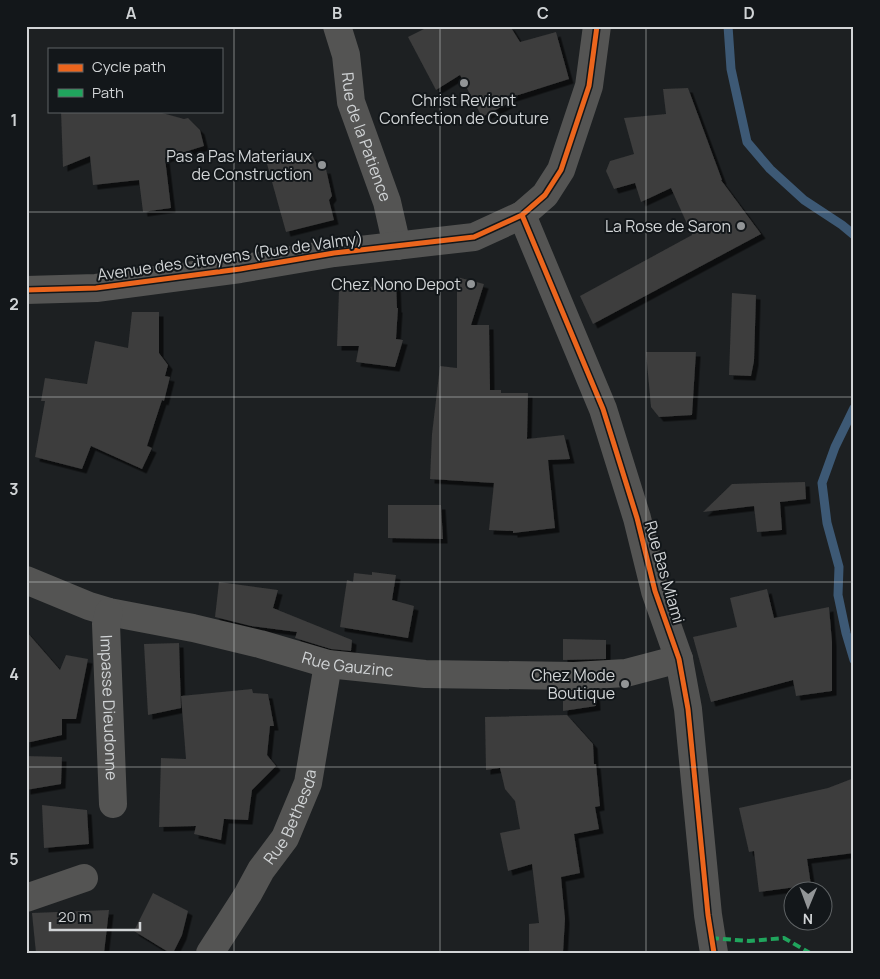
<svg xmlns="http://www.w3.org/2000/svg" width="880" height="979" font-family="Manrope,sans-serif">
  <defs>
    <filter id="shadow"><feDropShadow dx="4.5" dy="4.5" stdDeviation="0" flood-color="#0009"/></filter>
  </defs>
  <rect width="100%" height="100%" fill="#1d2022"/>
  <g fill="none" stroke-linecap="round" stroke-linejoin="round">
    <!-- stream -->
    <path stroke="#3d5975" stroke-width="9" d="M728,26L731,69L747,142L770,169L804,200L842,225L854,235
      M854,408L835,447L822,483L827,523L839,567L838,595L846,633L854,660"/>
  </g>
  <!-- building -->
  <path fill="#3c3c3c" filter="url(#shadow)" d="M430,26H510L520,42L556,32L569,79L509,98L511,102L482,117L460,75L436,90L408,37Z
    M688,88L722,180H721L761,234L593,324L580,296L692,235L671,188L641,202L635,183L614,189L606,171L610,161L634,154L624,118L666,114L663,89Z
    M61,111H155L184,119L188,118L200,130L204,146L165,158L171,208L143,212L139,180L93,185L90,156L63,167Z
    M312,155L320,170L326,169L332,196L329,200L334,220L286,232L267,164L289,159L293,160Z
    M457,277L484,284L471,325H489L490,390H501V393H528L527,439L564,435L570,459L548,460L555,528L513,533V531L489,530L494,483L430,479L432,434L440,366L457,368Z
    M396,282L397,308H398L396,339L403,340L395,367L356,362L359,346H337L339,290H361L377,285Z
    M732,293L756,295L754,361L751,376L729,375Z
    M132,312H159V353L168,365L165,376L170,377L164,401L162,400L147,446L152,448L142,469L91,446L82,469L35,457L45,401H41L45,378L87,384L95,341L128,348Z
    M646,352H696L692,415L659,417L651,407Z
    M805,482L806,499L780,502L782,530L757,532L754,506L703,512L732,484Z
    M388,505H441L443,539L388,538Z
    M372,572L396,575L392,600L414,606L408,638L340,627L347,580L353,582L354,573L372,575Z
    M219,582L278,590L273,608L352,640L351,651L331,649L295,638L297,632L251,626L215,617Z
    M767,589L774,618L829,607L832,642V691L796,696L793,680L711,702L693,637L737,627L730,598Z
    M26,631L60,670L66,655L88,659L76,719H62V735L26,743Z
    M563,639L606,640V659L563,660Z
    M179,643L181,708L148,715L144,644Z
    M252,689L253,693L268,694L274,726H270L267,755L276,766L252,790L248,820L224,819L221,840L194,834L196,826L159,827L161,758L186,759L181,696Z
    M595,690L596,706L563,711V691Z
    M567,715L593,744L594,764H596L600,806L595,807L599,829L574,834L580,873L561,877L565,919L563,953H529V924L539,923L532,864L508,871L500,833L520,829L515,801L505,789L500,768L486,770L485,717Z
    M26,756L62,757L61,784L26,790Z
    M854,778V853L807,859L811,885L759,892L754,851L749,852L739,808L828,788Z
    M42,805L87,810L89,844L44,848Z
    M153,893L188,911L182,935L173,953H170L134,931Z
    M109,910L104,953H36L32,913Z"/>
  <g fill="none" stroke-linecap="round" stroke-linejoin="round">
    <!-- minor -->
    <g stroke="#545453" stroke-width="28">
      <path id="s1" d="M337,26L346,55L351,102L387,202L397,246"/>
      <path d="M522,215L603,409L637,518L655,591L679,659L688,709L708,915L714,953"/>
      <path d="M26,290L96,288L240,269L334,253L474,237L522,215L545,195L561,170L589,86L597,26"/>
      <path id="s2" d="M26,580L89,606L109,612L193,628L260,644L328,664L425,674L574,676L626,673L679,659"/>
      <path id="s3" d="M109,612L106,624L113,804"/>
      <path d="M26,898L84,878"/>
      <path id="s4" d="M210,953L248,894L261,870L285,838L308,783L328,664"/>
    </g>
    <!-- quiet -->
    <path stroke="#20a55d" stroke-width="4" stroke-dasharray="8 4" stroke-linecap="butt" d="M711,938L749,941L784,938L810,953"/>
    <!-- cycleway casing -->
    <g stroke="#13171a" stroke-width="8">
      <path id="cycleway" d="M522,215L603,409L637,518L655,591L679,659L688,709L708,915L714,953
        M26,290L96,288L240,269L334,253L474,237L522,215L545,195L561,170L589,86L597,26"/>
    </g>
    <!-- cycleway -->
    <use href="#cycleway" stroke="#eb651d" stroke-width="5"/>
  </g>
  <!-- grid -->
  <path fill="none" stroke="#d1d4d6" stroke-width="1" stroke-opacity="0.55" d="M234,26V953M440,26V953M646,26V953M26,212H854M26,397H854M26,582H854M26,767H854"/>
  <!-- markers -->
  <g fill="#929597" stroke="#13171a" stroke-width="2">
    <circle cx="464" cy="83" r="5"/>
    <circle cx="322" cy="165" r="5"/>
    <circle cx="741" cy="226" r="5"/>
    <circle cx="471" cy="284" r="5"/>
    <circle cx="625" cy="684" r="5"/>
  </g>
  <g text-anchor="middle" stroke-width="4" stroke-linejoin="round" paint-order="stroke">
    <!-- poi labels -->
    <g font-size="16" fill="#d1d4d6" stroke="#13171a" text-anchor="end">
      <text x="464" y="106" text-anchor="middle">Christ Revient<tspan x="464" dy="18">Confection de Couture</tspan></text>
      <text x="312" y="162">Pas a Pas Materiaux<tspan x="312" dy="18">de Construction</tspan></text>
      <text x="731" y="232">La Rose de Saron</text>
      <text x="461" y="290">Chez Nono Depot</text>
      <text x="615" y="681">Chez Mode<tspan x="615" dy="18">Boutique</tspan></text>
    </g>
    <!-- street labels -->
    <g font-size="16" fill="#d1d4d6" stroke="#13171a">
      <text dy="6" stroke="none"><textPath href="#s1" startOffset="115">Rue de la Patience</textPath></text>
      <text transform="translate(230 256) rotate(-8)" y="6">Avenue des Citoyens (Rue de Valmy)</text>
      <text transform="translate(665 572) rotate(74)" y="6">Rue Bas Miami</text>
      <text dy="6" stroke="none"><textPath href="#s2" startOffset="334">Rue Gauzinc</textPath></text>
      <text dy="6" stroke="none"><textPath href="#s3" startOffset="96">Impasse Dieudonne</textPath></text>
      <text dy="6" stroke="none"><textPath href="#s4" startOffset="159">Rue Bethesda</textPath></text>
    </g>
  </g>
  <!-- border -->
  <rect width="880" height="979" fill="none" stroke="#13171a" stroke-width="55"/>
  <!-- legend -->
  <rect x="48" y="48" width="175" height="65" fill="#13171a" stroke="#5f6365"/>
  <rect x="58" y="64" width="25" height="8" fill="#eb651d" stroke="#5f6365"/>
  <text x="92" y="72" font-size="15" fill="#d1d4d6">Cycle path</text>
  <rect x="58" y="89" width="25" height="8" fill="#20a55d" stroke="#5f6365"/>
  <text x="92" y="98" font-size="15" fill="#d1d4d6">Path</text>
  <!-- north arrow -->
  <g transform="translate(808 906) rotate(181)"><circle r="24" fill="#13171a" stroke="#5f6365"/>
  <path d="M0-4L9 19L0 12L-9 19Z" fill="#929597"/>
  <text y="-8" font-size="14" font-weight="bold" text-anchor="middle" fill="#d1d4d6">N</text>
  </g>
  <!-- scale -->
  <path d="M50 922v8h90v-8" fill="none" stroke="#d1d4d6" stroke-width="2.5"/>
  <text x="58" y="922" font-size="15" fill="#d1d4d6" stroke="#13171a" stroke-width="4" paint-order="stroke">20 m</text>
  <rect x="28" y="28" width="824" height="924" fill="none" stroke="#d1d4d6" stroke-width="2"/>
  <g font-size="16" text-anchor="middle" font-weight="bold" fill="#d1d4d6">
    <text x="131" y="19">A</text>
    <text x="337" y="19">B</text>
    <text x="543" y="19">C</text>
    <text x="749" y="19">D</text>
    <text x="14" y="126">1</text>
    <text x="14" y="310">2</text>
    <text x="14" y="495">3</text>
    <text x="14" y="680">4</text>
    <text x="14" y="865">5</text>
  </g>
</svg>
